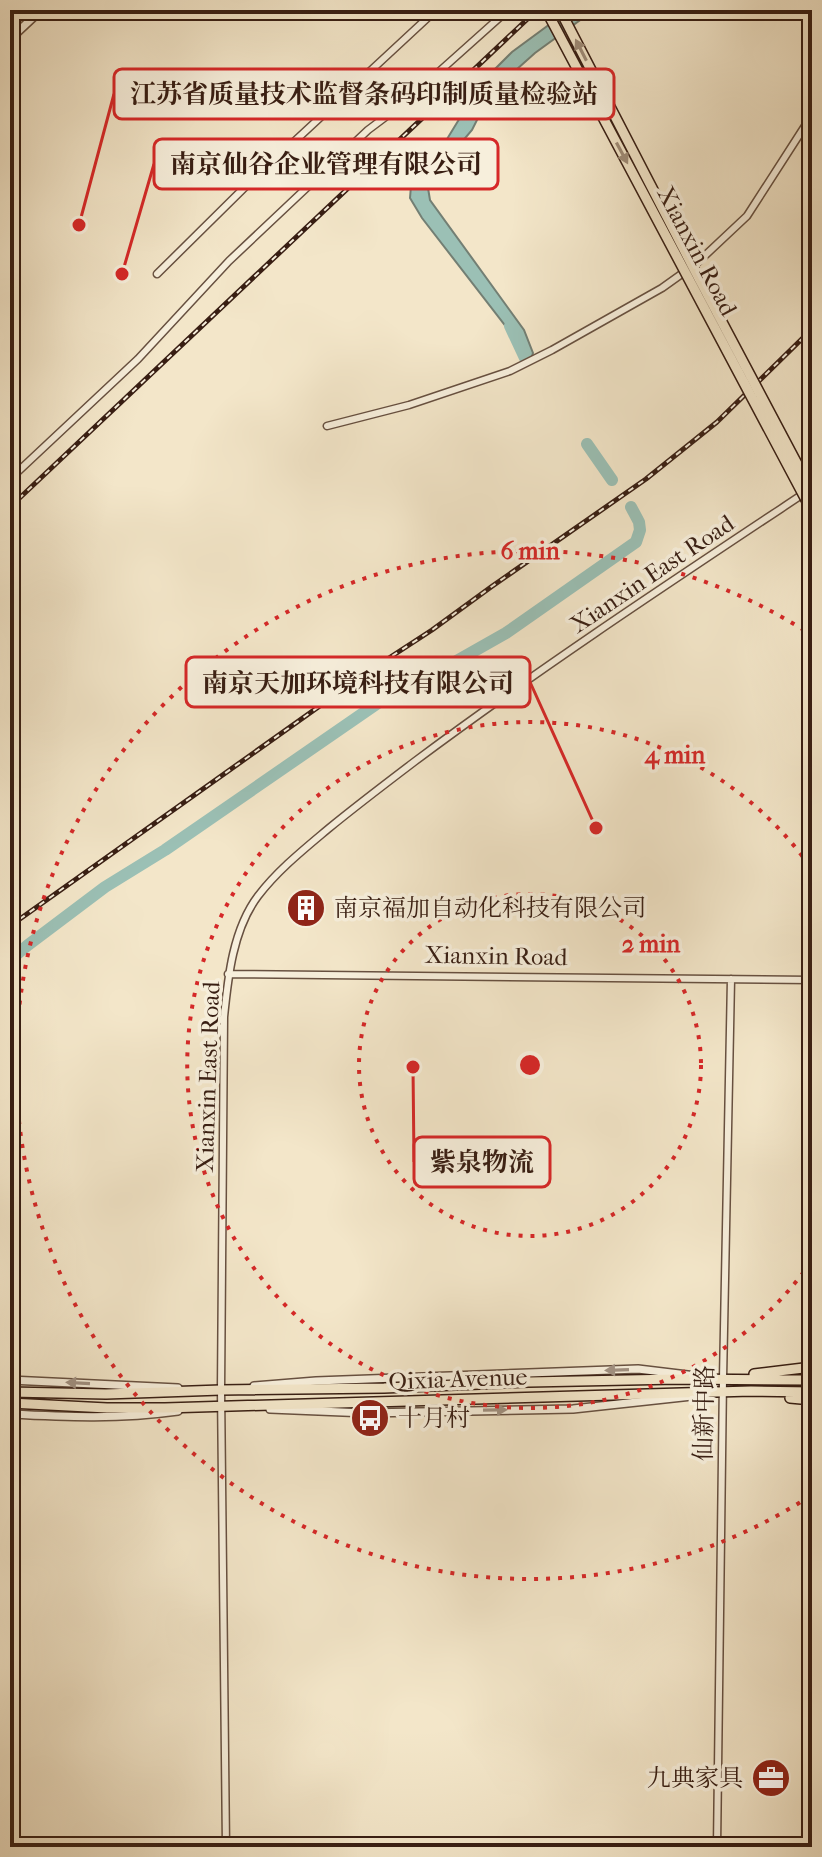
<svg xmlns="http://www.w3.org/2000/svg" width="822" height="1857" font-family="'IM FELL French Canon','Noto Serif SC',serif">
  <rect width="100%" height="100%" fill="#f3e6c9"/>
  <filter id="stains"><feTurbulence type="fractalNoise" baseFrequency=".0025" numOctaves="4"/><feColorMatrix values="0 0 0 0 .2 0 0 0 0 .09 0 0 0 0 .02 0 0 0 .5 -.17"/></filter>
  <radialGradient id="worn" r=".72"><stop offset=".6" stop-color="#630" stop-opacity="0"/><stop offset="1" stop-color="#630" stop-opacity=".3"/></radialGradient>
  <!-- water -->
  <path fill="#9bc0b5" stroke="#737f74" stroke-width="2" d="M569,10H594L535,53L497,87L482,110L472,130L433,176L428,188L430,200L524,330L533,353L531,359L422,218L410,198L411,186L414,181L444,144L469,103L489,75L512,52Z"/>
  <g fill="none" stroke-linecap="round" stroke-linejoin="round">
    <!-- river -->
    <path stroke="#9bc0b5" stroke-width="12" d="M481,110L485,103L511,71
      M510,326L525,358
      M587,444L612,480
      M10,960L28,945L105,887L165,850L404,685L446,667L506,633L636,542L640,530L639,522L631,507"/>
    <!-- minor casing -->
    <g stroke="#675040" stroke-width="9">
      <path id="minor" d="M157,274L243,189L436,10
        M327,426L409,405L510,371L552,350L662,288L697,263L747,216L812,115
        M10,479L138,359L229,261L317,178L368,130L404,103L508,10
        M228,974L812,980
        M226,1847L221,1390L224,1017C228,977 233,929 258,896C278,870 303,850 328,829C356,806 385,784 414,762C540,668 672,581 803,494
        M717,1847L723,1379L731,979"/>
    </g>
    <!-- tertiary casing -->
    <g stroke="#675040" stroke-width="10">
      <path id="tertiary" d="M10,18L22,14L26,10
        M10,39L41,10
        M10,1380L178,1388
        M254,1386L316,1381L638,1369L696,1376
        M270,1409L367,1413L573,1409L692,1396
        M10,1414C68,1417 120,1419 178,1411"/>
    </g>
    <!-- primary casing -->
    <g stroke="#381e13" stroke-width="12">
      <path id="primary" d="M754,1374L812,1367
        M10,1392L106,1394L221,1390L384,1388L529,1382L677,1379L812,1380
        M790,1398L812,1400
        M10,1403L107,1408H165L751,1391L812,1392"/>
    </g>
    <!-- minor -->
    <use href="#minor" stroke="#f7efdc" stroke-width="6"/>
    <!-- tertiary -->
    <use href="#tertiary" stroke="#f7efdc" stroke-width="7"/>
    <!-- primary -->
    <use href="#primary" stroke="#f3e6c9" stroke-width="9"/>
    <!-- rail casing -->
    <g stroke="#381e13" stroke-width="5">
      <path id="rail" d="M10,507L537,10
        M10,926L369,671L432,630L491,587L646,479L717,422L812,329"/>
    </g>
    <!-- rail -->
    <use href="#rail" stroke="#f7efdc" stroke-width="2" stroke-dasharray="6" stroke-linecap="butt"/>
    <!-- primary-bridge casing -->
    <g stroke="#381e13" stroke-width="12" stroke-linecap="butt">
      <path id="primary-bridge" d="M546,10L812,511
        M560,10L696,273L812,492"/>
    </g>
    <!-- primary-bridge -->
    <use href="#primary-bridge" stroke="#f3e6c9" stroke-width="9"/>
  </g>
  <!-- one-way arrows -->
  <defs><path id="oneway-solid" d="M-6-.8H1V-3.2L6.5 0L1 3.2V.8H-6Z" transform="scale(2)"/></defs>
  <g fill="#9f8c77">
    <use href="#oneway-solid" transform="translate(581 50) rotate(-117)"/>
    <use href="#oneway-solid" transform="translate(622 153) rotate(62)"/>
  </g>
  <g fill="#a19182">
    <use href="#oneway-solid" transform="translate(617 1370) rotate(178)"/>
    <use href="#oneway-solid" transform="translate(78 1383) rotate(-177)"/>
    <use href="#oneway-solid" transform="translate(495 1410) rotate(-1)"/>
  </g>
  <!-- distance rings -->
  <g fill="none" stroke="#d62828" stroke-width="4" stroke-dasharray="4 8">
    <circle cx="530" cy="1065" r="171"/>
    <path d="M811 1262A343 343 0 1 1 811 868"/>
    <path d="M810 1496A514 514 0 1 1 810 634"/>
  </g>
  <!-- icons -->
  <defs>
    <g id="building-disc" transform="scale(2)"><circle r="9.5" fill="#8f2418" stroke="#f7efdc"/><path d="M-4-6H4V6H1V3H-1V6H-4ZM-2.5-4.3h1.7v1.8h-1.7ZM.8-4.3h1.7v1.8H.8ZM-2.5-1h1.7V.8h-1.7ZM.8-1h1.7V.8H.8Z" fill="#fff"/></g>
    <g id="bus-disc" transform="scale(2)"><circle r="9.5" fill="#8f2418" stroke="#f7efdc"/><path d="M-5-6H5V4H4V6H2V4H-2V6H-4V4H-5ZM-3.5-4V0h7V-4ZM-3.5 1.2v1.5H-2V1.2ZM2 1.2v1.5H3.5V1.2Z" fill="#fff"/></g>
    <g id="office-disc" transform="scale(2)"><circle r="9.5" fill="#8f2418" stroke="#f7efdc"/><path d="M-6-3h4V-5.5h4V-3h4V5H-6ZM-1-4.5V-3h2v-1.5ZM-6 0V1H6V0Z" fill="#fff"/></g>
  </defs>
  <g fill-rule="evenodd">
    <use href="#building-disc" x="306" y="908"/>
    <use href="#bus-disc" x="370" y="1418"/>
    <use href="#office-disc" x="771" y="1778"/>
  </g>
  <g text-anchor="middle" stroke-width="7" stroke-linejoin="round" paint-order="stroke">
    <!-- street labels -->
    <g font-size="24" fill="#381e13" stroke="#f7efdc">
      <text transform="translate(697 251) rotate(62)" y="8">Xianxin Road</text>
      <text transform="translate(652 574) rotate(-34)" y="8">Xianxin East Road</text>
      <text transform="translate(496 956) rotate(1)" y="8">Xianxin Road</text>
      <text transform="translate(208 1077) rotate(-88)" y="8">Xianxin East Road</text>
      <text transform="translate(458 1379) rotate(-2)" y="8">Qixia Avenue</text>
      <text transform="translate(704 1413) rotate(-89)" y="8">仙新中路</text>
    </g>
    <!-- poi labels -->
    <g font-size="24" fill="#381e13" stroke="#f7efdc" text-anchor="start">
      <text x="334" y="916">南京福加自动化科技有限公司</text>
      <text x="398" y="1426">十月村</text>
      <text x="743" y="1786" text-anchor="end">九典家具</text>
    </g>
  </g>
  <circle cx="530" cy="1065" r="12" fill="#d62828" stroke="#f7efdc" stroke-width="4"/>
  <g font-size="24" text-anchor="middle" font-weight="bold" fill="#d62828" stroke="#f7efdc" stroke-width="7" stroke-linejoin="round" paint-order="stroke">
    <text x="530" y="559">6 min</text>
    <text x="675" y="763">4 min</text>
    <text x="651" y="952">2 min</text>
  </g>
  <!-- callouts -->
  <path fill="none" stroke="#d62828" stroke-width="3" d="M79 225L114 94M122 274L154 164M596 828L530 682M413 1067L414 1162"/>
  <g fill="#d62828" stroke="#f7efdc" stroke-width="3">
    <circle cx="79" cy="225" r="8"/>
    <circle cx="122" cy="274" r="8"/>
    <circle cx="596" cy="828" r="8"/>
    <circle cx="413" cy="1067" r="8"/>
  </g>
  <g fill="#f7efdc" stroke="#d62828" stroke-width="3">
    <rect x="114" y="69" width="500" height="50" rx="8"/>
    <rect x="154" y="139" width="344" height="50" rx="8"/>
    <rect x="186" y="657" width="344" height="50" rx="8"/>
    <rect x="414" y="1137" width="136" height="50" rx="8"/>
  </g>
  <g font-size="26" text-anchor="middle" font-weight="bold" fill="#381e13">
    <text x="364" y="103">江苏省质量技术监督条码印制质量检验站</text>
    <text x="326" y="173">南京仙谷企业管理有限公司</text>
    <text x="358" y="692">南京天加环境科技有限公司</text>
    <text x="482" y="1171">紫泉物流</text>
  </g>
  <!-- margin -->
  <rect width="822" height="1857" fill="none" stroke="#f3e6c9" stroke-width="40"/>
  <rect x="12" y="12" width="798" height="1833" fill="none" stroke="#381e13" stroke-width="4"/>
  <rect x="20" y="20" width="782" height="1817" fill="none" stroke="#381e13" stroke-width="2"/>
  <rect width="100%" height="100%" filter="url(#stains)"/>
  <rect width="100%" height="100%" fill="url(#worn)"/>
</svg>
